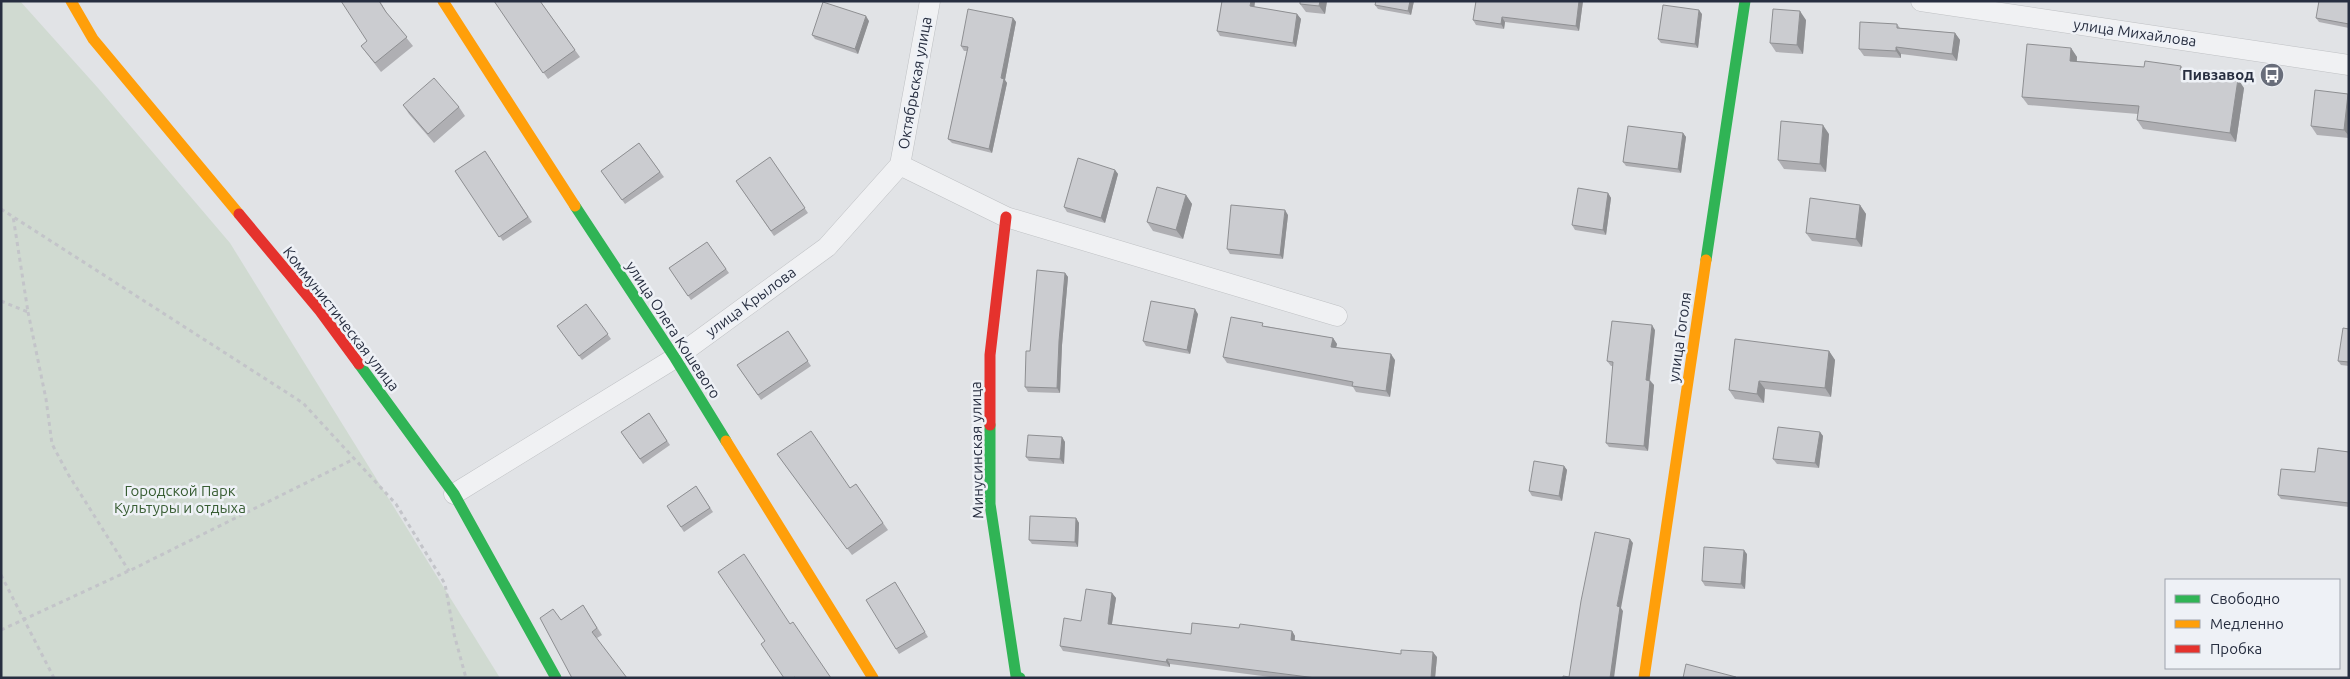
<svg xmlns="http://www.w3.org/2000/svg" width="2350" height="679" font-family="Ubuntu,sans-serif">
  <rect width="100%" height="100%" fill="#e1e3e6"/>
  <!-- green -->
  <path fill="#d0dad1" d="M1,1H20L98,88L230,243L500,678H1Z"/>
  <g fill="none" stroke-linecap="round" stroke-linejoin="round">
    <!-- street casing -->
    <g stroke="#bfc1c4" stroke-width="21">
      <path id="street" d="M1921,1L2349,65
        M900,165L1006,217L1337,316
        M900,165L930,1
        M454,494L675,358L827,247L900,165"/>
    </g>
    <!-- path -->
    <path stroke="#c3c4c9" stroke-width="3" stroke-dasharray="4 4" stroke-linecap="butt" d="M1,209L303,403L396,504L445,584L454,634L466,678
      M1,301L28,312L13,216
      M28,312L46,399L52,444L68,474L129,571
      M1,575L54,678
      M1,630L135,568L354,459"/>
    <!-- street -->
    <use href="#street" stroke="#f0f1f3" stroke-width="20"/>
    <!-- fast -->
    <path stroke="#30b455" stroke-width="11" d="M575,206L675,358L726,441
      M1706,260L1745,1
      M359,364L454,494L556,678
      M990,425V504L1016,676L1020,678"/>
    <!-- slow -->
    <path stroke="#ff9f0a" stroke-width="11" d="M71,1L93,39L239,214
      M443,1L575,206
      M726,441L873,678
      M1644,678L1706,260"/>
    <!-- jam -->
    <path stroke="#e5322d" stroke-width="11" d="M239,214L320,311L359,364
      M990,425V355L1006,217"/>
  </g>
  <!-- wall -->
  <path fill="#afafb3" d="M380,1L388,15L413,46L381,72L361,46L367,41Z
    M494,1H540L580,57L548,79Z
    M1222,1H1255L1254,7L1297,14L1301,19L1296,47L1220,36L1217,31Z
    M1327,1L1325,14L1306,12L1300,4Z
    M1414,1L1411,15L1378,9L1375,5Z
    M1583,1L1579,31L1505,22L1504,29L1476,25L1473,20Z
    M2349,1V28L2319,22L2316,18Z
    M1702,14L1698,48L1661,43L1658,39Z
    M1013,18L1016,22L1005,80L1007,83L992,153L952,143L948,139L967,51H964L961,46Z
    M1806,20L1803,54L1776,52L1770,43Z
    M869,21L858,54L815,39L812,35Z
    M1897,24L1900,28L1955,33L1960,40L1957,61L1901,54V58L1864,56L1859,49Z
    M2071,48L2077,57V61L2144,67L2181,66L2184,70L2244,88L2236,142L2143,129L2137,120L2138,114L2028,105L2022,97Z
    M2348,94L2349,138L2317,135L2311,126Z
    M403,105L459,107L465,116L434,143L409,114Z
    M1683,133L1686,137L1681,173L1626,166L1623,162Z
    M1829,134L1826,172L1784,169L1778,160Z
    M639,143L664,177L625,204L601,171Z
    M485,151L532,222L503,241L455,171Z
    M770,157L808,213L774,236L736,181Z
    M1115,170L1118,174L1105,223L1067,212L1064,207Z
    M1608,193L1611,198L1606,235L1575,230L1572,225Z
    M1186,195L1192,204L1183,239L1153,231L1147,222Z
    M1860,205L1866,214L1862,247L1812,241L1806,233Z
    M1288,215L1283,259L1230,254L1227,249Z
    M707,242L729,273L691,300L669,268Z
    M1065,273L1068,277L1062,345L1060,393L1028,392L1025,387L1030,351Z
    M586,304L611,339L582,360L557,326Z
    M1198,314L1190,354L1146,346L1143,341Z
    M1265,326L1333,338L1337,344L1336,347L1395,360L1390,397L1356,392L1353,387L1227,363L1223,357Z
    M2349,329V366L2341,365L2338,361Z
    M1655,330L1650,380L1654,385L1648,451L1609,447L1606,443L1613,366H1611L1607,361Z
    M788,331L811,366L761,400L737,365Z
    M1829,351L1835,360L1831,397L1765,389L1764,403L1735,399L1729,390Z
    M649,413L670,445L643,464L621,432Z
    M1820,432L1823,436L1819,468L1777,464L1773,459Z
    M1062,437L1065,442L1064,464L1029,461L1026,457Z
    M2349,452V507L2281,499L2278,495Z
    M777,454L850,488L856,484L888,530L852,555Z
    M1564,466L1567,470L1562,501L1532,496L1529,491Z
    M696,486L713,512L684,532L667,506Z
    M1076,518L1079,523L1078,547L1032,544L1029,540Z
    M1747,554L1745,589L1705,586L1702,581Z
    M895,582L928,637L899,654L896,649Z
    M1112,593L1116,598L1112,624L1191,634L1239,628L1292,631L1295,636V640L1401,654L1437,657L1435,678H1278L1170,664V667L1063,651L1060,646L1081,621Z
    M583,605L602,635L597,638L561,620Z"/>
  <!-- shaded-wall -->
  <path fill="#8e8f92" d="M1251,1H1255L1254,11L1250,6Z
    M1320,1H1327L1325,14L1319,6Z
    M1410,1H1414L1411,15L1408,11Z
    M1579,1H1583L1579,31L1576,26Z
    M1699,10L1702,14L1698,48L1695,44Z
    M1800,11L1806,20L1803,54L1797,45Z
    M1297,14L1301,19L1296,47L1293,43Z
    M866,16L869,21L858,54L855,49Z
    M1502,17L1505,22L1504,29L1501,24Z
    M1013,18L1016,22L1005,80L1007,83L992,153L989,149L1001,78Z
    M1955,33L1960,40L1957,61L1952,54Z
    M1896,47L1901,54V58L1896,51Z
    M2071,48L2077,57L2076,70L2070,61Z
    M2238,79L2244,88L2236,142L2230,133Z
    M2348,94H2349V136L2344,130Z
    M1823,125L1829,134L1826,172L1820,164Z
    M1683,133L1686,137L1681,173L1678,169Z
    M1115,170L1118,174L1105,223L1101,218Z
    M1608,193L1611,198L1606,235L1603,230Z
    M1186,195L1192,204L1183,239L1176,230Z
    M1860,205L1866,214L1862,247L1856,239Z
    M1285,210L1288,215L1283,259L1280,255Z
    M1065,273L1068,277L1062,345L1060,393L1057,388L1059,341Z
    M1195,309L1198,314L1190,354L1187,350Z
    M1652,325L1655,330L1649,385L1646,380Z
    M1333,338L1337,344L1335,352L1331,347Z
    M1829,351L1835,360L1831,397L1825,388Z
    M1391,354L1395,360L1390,397L1386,391Z
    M1650,381L1654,385L1648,451L1644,446Z
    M1759,381L1765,389L1764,403L1757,394Z
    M1820,432L1823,436L1819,468L1815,463Z
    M1062,437L1065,442L1064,464L1060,459Z
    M1564,466L1567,470L1562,501L1559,496Z
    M1076,518L1079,523L1078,547L1075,542Z
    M1630,539L1633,543L1621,608L1623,611L1614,678H1610L1617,606Z
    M1744,550L1747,554L1745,589L1741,584Z
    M1112,593L1116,598L1111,629L1108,624Z
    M1292,631L1295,636L1294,645L1291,640Z
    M1433,652L1437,657L1435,678H1431Z
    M1167,659L1170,664V667L1166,662Z"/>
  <!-- building -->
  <path fill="#cbccd0" stroke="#8e8f92" d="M341,1H379L386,12L407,37L375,63L361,46L367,41Z
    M494,1H540L575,50L543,73Z
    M1222,1H1251L1250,6L1297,14L1293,43L1217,31Z
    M1300,1H1320L1319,6L1300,4Z
    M1376,1H1410L1408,11L1375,5Z
    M1476,1H1579L1576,26L1502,17L1501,24L1473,20Z
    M2319,1H2349V24L2316,18Z
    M823,2L866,16L855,49L812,35Z
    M1663,5L1699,10L1695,44L1658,39Z
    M968,9L1013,18L1001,78L1004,79L989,149L948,139L968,47L961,46Z
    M1773,9L1800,11L1797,45L1770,43Z
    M1860,22L1897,24V28L1955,33L1952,54L1896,47V51L1859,49Z
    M2027,44L2071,48L2070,61L2144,67L2145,61L2181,66L2180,70L2238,79L2230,133L2137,120L2139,106L2022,97Z
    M434,78L459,107L428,134L403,105Z
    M2315,90L2348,94L2344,130L2311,126Z
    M1781,121L1823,125L1820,164L1778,160Z
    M1628,126L1683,133L1678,169L1623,162Z
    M639,143L660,172L622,200L601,171Z
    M485,151L528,217L499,237L455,171Z
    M770,157L805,208L771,231L736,181Z
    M1078,158L1115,170L1101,218L1064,207Z
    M1157,187L1186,195L1176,230L1147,222Z
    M1578,188L1608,193L1603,230L1572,225Z
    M1810,198L1860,205L1856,239L1806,233Z
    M1231,205L1285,210L1280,255L1227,249Z
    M707,242L726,269L688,296L669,268Z
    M1037,270L1065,273L1059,341L1057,388L1025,387L1026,351H1030Z
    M1151,301L1195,309L1187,350L1143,341Z
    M586,304L608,334L579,356L557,326Z
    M1231,317L1263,323L1262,326L1333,338L1331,347L1391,354L1386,391L1352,386L1353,382L1223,357Z
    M1612,321L1652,325L1646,380L1650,381L1644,446L1606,443L1613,362L1607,361Z
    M2343,328L2349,329V362L2338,361Z
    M788,331L808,361L758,395L737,365Z
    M1735,339L1829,351L1825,388L1759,381L1757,394L1729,390Z
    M649,413L667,441L640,459L621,432Z
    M1778,427L1820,432L1815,463L1773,459Z
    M811,431L850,488L856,484L883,523L847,549L777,454Z
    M1028,435L1062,437L1060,459L1026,457Z
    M2318,448L2349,452V503L2278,495L2281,469L2315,472Z
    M1534,461L1564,466L1559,496L1529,491Z
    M696,486L710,508L681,527L667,506Z
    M1030,516L1076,518L1075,542L1029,540Z
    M1595,532L1630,539L1617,606L1620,607L1610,678H1563V676L1569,677L1581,601Z
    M1704,547L1744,550L1741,584L1702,581Z
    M744,554L790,624L793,622L831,678H795V677L793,678H784L761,644L765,641L718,572Z
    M895,582L925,632L896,649L866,600Z
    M1086,589L1112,593L1108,624L1191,634L1192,623L1239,628L1240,624L1292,631L1291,640L1401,654V650L1433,652L1431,678H1316L1167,659L1166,662L1060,646L1064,618L1081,621Z
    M583,605L597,628L592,632L627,678H572L540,618L553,609L561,620Z
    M1686,664L1736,677V678H1683Z"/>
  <!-- icons -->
  <defs>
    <g id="bus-disc" transform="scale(1.25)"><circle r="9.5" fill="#686d7a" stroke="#eef1f6"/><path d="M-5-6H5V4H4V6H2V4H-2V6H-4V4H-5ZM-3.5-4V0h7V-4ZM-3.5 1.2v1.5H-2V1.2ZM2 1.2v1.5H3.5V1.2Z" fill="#fff"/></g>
  </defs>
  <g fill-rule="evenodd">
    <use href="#bus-disc" x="2272" y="75"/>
  </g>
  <g text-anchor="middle" stroke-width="5" stroke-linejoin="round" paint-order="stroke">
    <!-- street labels -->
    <g font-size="15" fill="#272e40" stroke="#eef1f6">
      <text transform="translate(2135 33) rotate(8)" y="5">улица Михайлова</text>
      <text transform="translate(915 83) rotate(-80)" y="5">Октябрьская улица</text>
      <text transform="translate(751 302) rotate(-36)" y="5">улица Крылова</text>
      <text transform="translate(341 319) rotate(52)" y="5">Коммунистическая улица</text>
      <text transform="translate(673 330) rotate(57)" y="5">улица Олега Кошевого</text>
      <text transform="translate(1680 337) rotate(-82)" y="5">улица Гоголя</text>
      <text transform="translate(977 450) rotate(-91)" y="5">Минусинская улица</text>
    </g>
    <!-- poi labels -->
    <g font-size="15" font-weight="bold" fill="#272e40" stroke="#eef1f6" text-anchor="end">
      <text x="2254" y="80">Пивзавод</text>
    </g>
    <!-- park labels -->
    <g font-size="15" fill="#385d33" stroke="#eef1f6">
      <text x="180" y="496">Городской Парк<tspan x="180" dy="17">Культуры и отдыха</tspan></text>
    </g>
  </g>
  <!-- border -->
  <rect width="2350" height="679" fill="none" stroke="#272e40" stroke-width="5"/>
  <!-- legend -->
  <rect x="2165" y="579" width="175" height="90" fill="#eef1f6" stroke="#9ea3ad"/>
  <rect x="2175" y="595" width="25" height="8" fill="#30b455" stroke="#9ea3ad"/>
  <text x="2210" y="604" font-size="15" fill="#272e40">Свободно</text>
  <rect x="2175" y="620" width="25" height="8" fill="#ff9f0a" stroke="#9ea3ad"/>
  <text x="2210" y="629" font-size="15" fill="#272e40">Медленно</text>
  <rect x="2175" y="645" width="25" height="8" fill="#e5322d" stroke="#9ea3ad"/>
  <text x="2210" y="654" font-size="15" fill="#272e40">Пробка</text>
</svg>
